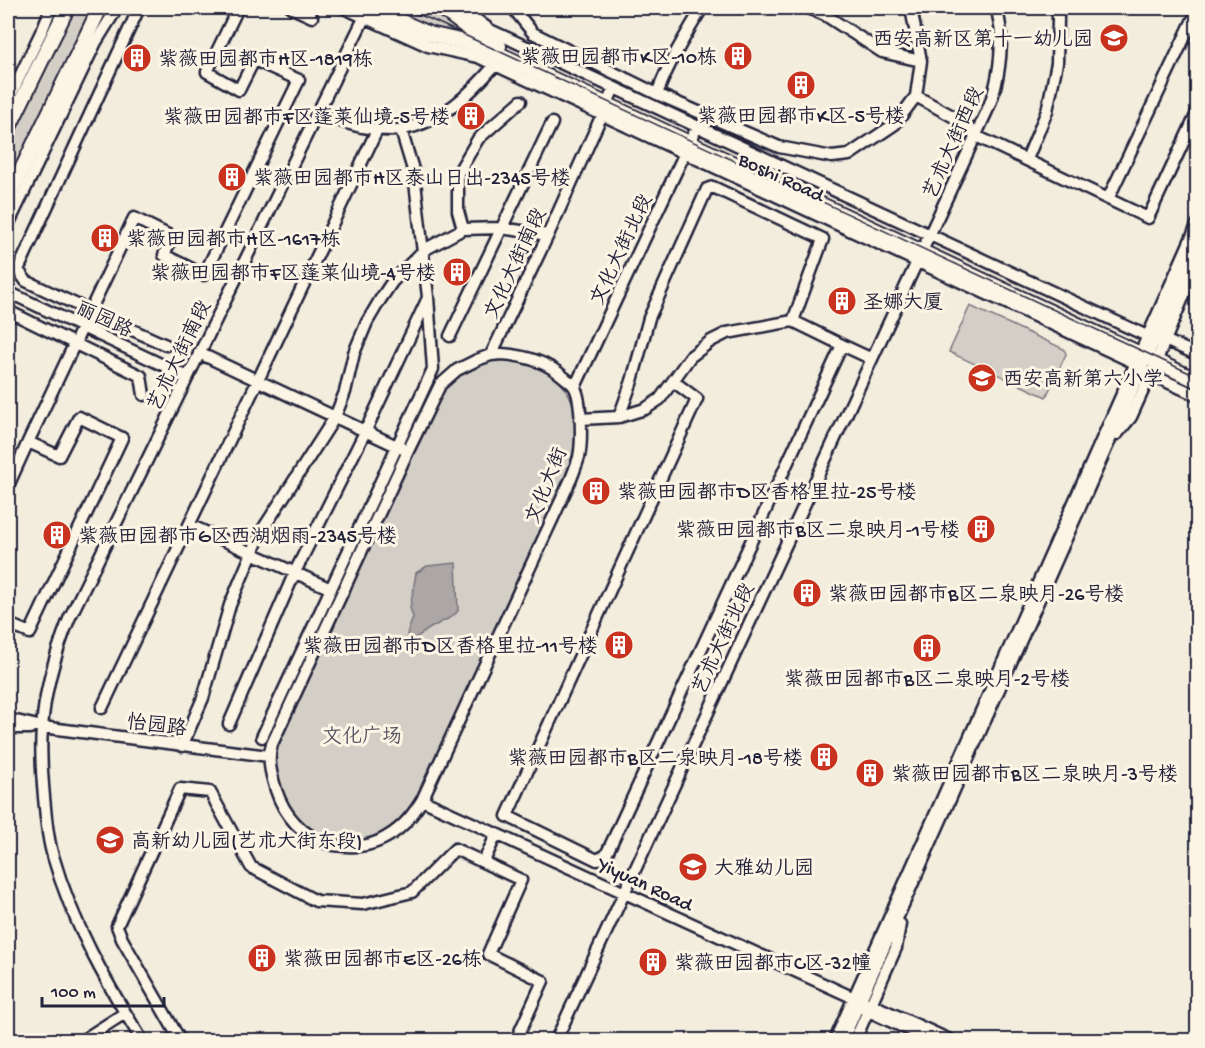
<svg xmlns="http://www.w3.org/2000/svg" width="1205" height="1048" font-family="'Gochi Hand','LXGW WenKai TC',sans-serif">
  <rect width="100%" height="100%" fill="#f3edde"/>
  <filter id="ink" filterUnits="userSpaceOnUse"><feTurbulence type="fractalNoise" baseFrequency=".0167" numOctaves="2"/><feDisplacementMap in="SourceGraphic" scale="12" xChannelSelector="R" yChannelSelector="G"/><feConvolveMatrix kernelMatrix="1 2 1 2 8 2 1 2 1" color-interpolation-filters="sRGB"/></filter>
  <g filter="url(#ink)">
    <!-- green -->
    <path fill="#d4cfc6" stroke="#7b7880" stroke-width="1.5" d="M74,8H94L8,185V144Z
      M399,8H429L463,28L459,36L439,31L396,13Z
      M970,306L1064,349L1066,354L1046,397L949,352Z
      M509,358C519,361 531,363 540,368C586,391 580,437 566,478L414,802C392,833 359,851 322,836C305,829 294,818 286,801C280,789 275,775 275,761C276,750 279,740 283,729L436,404L446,388L467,370L489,360Z"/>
    <!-- water -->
    <path fill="#aca7a6" stroke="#75727b" stroke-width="1.5" d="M456,563L458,611C450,620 446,619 436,625C427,629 419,637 409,641L407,634L413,617L410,608L416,573L427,566Z"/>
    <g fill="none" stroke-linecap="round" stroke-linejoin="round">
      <!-- minor casing -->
      <g stroke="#22223b" stroke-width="15">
        <path id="minor" d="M292,8L312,17
          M344,8L428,46L478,57L1135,363L1141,370L1198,396
          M461,8L490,30L1147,336H1156L1198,355
          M513,8L533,33L657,94L779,147L832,157L849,155L895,124L916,96L921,61L911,8
          M808,8L825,15L882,52L921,61
          M657,94C669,62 685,36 702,8
          M916,96L963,122L976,136L1148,218L1198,111
          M8,101L43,28L51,8
          M318,113C332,118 347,124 362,127C374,129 391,132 403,129C442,122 470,94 495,65
          M1027,159L1047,111L1057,63L1058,18L1057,8
          M1108,199L1198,9
          M8,225L96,42L117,8
          M463,229L458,211V173L478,139L521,101
          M8,292L188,377
          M8,311L141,376L144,395
          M450,336L552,123
          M166,345L90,311L134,218L172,237L164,255L204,275L299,80L254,60L239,90L207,72L238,8
          M199,353L403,449
          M502,354C527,356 547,362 565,378C569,381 573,384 575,388C582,401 582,443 579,457C577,464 574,471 571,479L422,800C411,818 399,832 379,841C370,845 358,847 347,846C341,846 335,846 329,844C303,837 284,815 276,790C271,774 267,760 272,744L408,451L440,385L457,370L477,360L491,355Z
          M491,355L548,235L614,88
          M673,381L697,399L507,816L597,860L606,855L842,345L872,359
          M575,387L697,127
          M619,417L632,381L649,318L707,189L713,187L823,239L793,321L842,345
          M580,419L619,417L645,409L660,399L690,357L711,341L727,333L793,321
          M1117,434L1131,417L1156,362L1185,293L1189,271
          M8,486L28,442
          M190,525L331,589
          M8,624L30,633L122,438L79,417L59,456L28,442L90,311L26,281L18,270L139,8
          M102,708C195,515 285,321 378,128
          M8,719L42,727L269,756
          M229,724L295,572L365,432L427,300
          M8,728H30
          M262,737L433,369L428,297L414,173L401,130
          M182,746L203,698L230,605L252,553L263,529L335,417L345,392L354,353L367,322L380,300L392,282L424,250L463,229L501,228L548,235
          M422,800L854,998L862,1000L950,1040
          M484,861L496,835
          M864,1009L931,1040
          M83,1040L125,1013
          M142,1040C106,983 72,922 53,856C47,837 46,817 44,797C42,775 40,752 42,729C44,693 56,652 69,619L369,8
          M180,1040L122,939L117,926L180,789L210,792L251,867L316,901L363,904L412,892L455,849L521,880L488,954L543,981L516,1040
          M556,1040L987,111C997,88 1001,61 1001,36C1001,27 998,17 997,8
          M835,1040L1198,223
          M843,1040L1198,242
          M855,1040L896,948L900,924"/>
      </g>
      <!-- major casing -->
      <g stroke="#22223b" stroke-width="18">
        <path id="major" d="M370,8L429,34L473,44L488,49L1198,381
          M441,8L479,36L499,46
          M8,129L67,8
          M8,198L100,8"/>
      </g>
      <!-- minor -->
      <use href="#minor" stroke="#fcf5e5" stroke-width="10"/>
      <!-- major -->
      <use href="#major" stroke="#fcf5e5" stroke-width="14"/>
      <!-- tram -->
      <path stroke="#22223b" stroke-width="1.5" d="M401,8L430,19L1198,377"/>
    </g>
  </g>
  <!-- icons -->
  <defs>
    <g id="school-disc" transform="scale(1.5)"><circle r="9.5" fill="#c8321e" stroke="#fcf5e5"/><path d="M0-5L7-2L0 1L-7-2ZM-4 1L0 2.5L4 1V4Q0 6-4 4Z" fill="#fff"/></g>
    <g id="building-disc" transform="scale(1.5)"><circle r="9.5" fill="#c8321e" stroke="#fcf5e5"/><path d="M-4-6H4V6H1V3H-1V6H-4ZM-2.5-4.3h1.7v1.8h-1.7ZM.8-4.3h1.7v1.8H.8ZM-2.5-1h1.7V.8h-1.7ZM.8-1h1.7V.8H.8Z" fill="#fff"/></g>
  </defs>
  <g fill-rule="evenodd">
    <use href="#school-disc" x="1114" y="38"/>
    <use href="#building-disc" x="738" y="56"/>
    <use href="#building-disc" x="137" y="58"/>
    <use href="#building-disc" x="801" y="85"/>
    <use href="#building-disc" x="471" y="116"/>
    <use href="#building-disc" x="232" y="177"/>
    <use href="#building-disc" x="105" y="238"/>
    <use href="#building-disc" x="457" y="272"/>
    <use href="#building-disc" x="842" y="301"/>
    <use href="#school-disc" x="982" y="378"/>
    <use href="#building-disc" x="596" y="491"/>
    <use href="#building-disc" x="981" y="529"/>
    <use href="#building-disc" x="57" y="535"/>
    <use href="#building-disc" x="807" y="593"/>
    <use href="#building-disc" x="619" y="645"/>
    <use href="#building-disc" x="927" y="648"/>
    <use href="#building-disc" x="824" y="757"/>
    <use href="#building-disc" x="870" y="773"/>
    <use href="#school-disc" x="110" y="840"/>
    <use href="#school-disc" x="693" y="867"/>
    <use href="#building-disc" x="262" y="958"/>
    <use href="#building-disc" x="653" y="962"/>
  </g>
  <g text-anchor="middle" stroke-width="6" stroke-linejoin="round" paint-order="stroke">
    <!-- poi labels -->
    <g font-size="20" fill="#22223b" stroke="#fcf5e5" text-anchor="start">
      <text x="1093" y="45" text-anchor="end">西安高新区第十一幼儿园</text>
      <text x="717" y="63" text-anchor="end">紫薇田园都市K区-10栋</text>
      <text x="158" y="65">紫薇田园都市H区-1819栋</text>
      <text x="801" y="122" text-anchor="middle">紫薇田园都市K区-5号楼</text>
      <text x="450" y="123" text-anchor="end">紫薇田园都市F区蓬莱仙境-5号楼</text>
      <text x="253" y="184">紫薇田园都市H区泰山日出-2345号楼</text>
      <text x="126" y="245">紫薇田园都市H区-1617栋</text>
      <text x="436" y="279" text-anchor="end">紫薇田园都市F区蓬莱仙境-4号楼</text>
      <text x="863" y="308">圣娜大厦</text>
      <text x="1003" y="385">西安高新第六小学</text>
      <text x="617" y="498">紫薇田园都市D区香格里拉-25号楼</text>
      <text x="960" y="536" text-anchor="end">紫薇田园都市B区二泉映月-1号楼</text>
      <text x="78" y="542">紫薇田园都市G区西湖烟雨-2345号楼</text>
      <text x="828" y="600">紫薇田园都市B区二泉映月-26号楼</text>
      <text x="598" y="652" text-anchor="end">紫薇田园都市D区香格里拉-11号楼</text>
      <text x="927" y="685" text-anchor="middle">紫薇田园都市B区二泉映月-2号楼</text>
      <text x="803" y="764" text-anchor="end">紫薇田园都市B区二泉映月-18号楼</text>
      <text x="891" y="780">紫薇田园都市B区二泉映月-3号楼</text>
      <text x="131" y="847">高新幼儿园(艺术大街东段)</text>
      <text x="714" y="874">大雅幼儿园</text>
      <text x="283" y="965">紫薇田园都市E区-26栋</text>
      <text x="674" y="969">紫薇田园都市C区-32幢</text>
    </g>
    <!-- street labels -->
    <g font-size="20" fill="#22223b" stroke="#fcf5e5">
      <text transform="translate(952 142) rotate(-66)" y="7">艺术大街西段</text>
      <text transform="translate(782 176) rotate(25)" y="7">Boshi Road</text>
      <text transform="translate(620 249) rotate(-65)" y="7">文化大街北段</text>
      <text transform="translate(514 263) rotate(-65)" y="7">文化大街南段</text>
      <text transform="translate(105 318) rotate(25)" y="7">丽园路</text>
      <text transform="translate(178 355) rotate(-64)" y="7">艺术大街南段</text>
      <text transform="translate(545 485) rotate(-68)" y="7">文化大街</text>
      <text transform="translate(722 638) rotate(-65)" y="7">艺术大街北段</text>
      <text transform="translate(157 724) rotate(7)" y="7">怡园路</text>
      <text transform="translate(646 883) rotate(25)" y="7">Yiyuan Road</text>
    </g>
    <!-- park labels -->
    <g font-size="20" fill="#575665" stroke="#fcf5e5">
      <text x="362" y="742">文化广场</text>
    </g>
  </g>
  <!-- margin -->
  <rect width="1205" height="1048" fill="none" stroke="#fcf5e5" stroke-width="30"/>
  <rect x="15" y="15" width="1175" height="1018" fill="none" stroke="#22223b" stroke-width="2" filter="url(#ink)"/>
  <!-- scale -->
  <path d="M42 997v9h122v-9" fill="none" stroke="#22223b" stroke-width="3"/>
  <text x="51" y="997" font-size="18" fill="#22223b" stroke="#fcf5e5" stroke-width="4.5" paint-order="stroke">100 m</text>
</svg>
